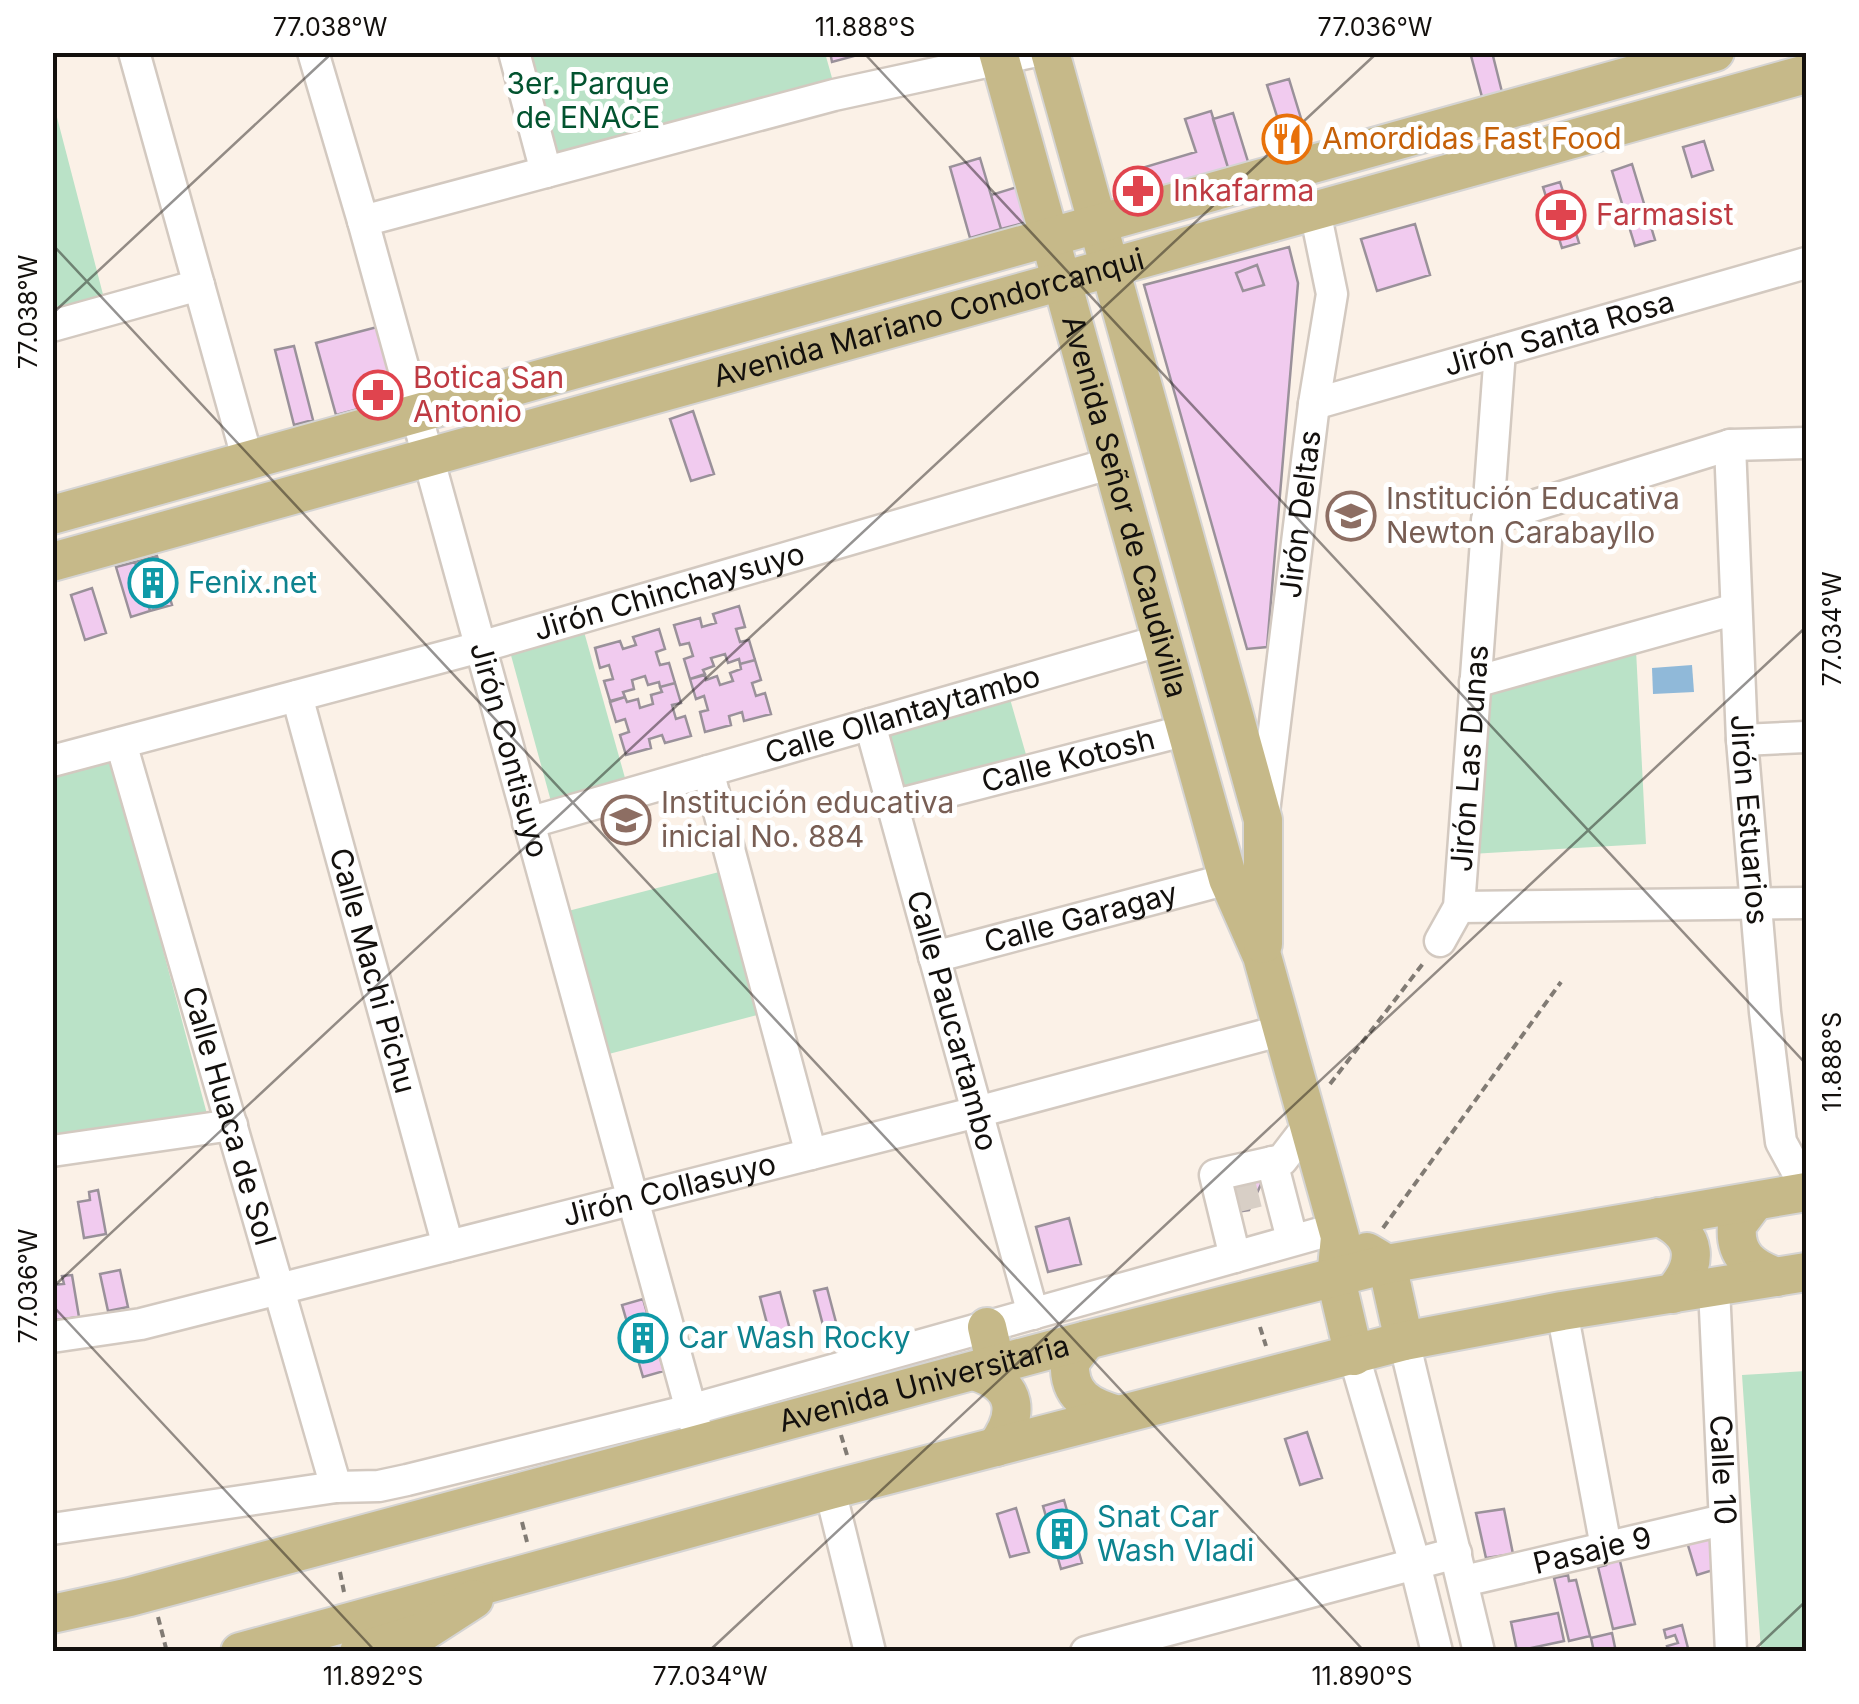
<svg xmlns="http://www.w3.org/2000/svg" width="1859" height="1704" font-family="Inter,sans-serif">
  <rect width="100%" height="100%" fill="#fbf1e7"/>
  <!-- green -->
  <path fill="#bae2c7" d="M526,53H825L834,85L555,160Z
    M52,98L106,306L52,320Z
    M583,628L627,785L552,805L509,648Z
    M1636,650L1646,844L1471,854L1485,688Z
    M1008,692L1027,758L899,792L881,726Z
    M111,756L207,1114L53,1136L52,773Z
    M723,871L761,1014L605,1055L568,911Z
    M1806,1371V1651H1761L1742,1375Z"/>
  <!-- water -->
  <path fill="#90b9d9" d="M1692,665L1694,692L1653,694L1652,668Z"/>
  <!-- building -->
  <path fill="#f1cbef" stroke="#9a919a" stroke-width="2.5" d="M830,52H857L858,55L832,62Z
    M1470,52H1492L1502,92L1482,97Z
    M1289,79L1307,138L1286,145L1267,85Z
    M1211,111L1229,171L1133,200L1125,173L1196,152L1185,119Z
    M1233,113L1249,165L1229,171L1213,119Z
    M1704,141L1713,170L1692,177L1683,147Z
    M980,158L1001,229L970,238L950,167Z
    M1632,164L1655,240L1635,246L1612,171Z
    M1560,182L1579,243L1562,248L1543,187Z
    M1024,185L1032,213L1024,223L1001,229L991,195Z
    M1415,224L1430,275L1377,291L1361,239Z
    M1289,247L1298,283L1267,647L1247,649L1144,285Z
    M1257,265L1264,285L1243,291L1236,273Z
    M381,326L400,398L336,415L316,343Z
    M294,346L313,420L294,425L275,350Z
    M693,411L714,474L691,481L670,419Z
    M157,556L172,605L150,611L135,562Z
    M135,562L150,611L131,617L116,567Z
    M92,588L106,633L85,640L71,595Z
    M739,606L745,627L736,629L740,642L749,640L755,660L740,664L739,659L728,663L725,654L711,658L714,666L703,670L705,674L690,679L684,659L693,656L689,643L680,645L674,625L700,618L702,627L716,623L713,614Z
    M659,629L665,649L656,652L660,665L669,663L675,683L660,687L659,682L648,685L645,676L632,680L634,689L623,692L625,697L610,701L604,681L613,679L609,665L600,668L595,648L620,641L623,649L636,645L633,637Z
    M755,660L761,680L752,683L756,696L765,693L771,714L744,721L742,712L729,716L731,725L705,732L700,712L708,710L704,696L696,699L690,679L705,675L706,680L717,676L720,685L733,681L730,673L741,669L740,664Z
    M675,683L681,703L672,705L676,719L685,716L691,736L665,743L662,735L649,739L651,748L626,755L620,735L629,732L625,719L616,722L610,702L625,697L627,702L638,699L640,708L653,704L651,695L662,692L660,687Z
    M1270,1165L1249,1210L1229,1213L1244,1170Z
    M98,1190L106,1234L84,1238L78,1202L90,1200L89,1192Z
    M1069,1218L1081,1264L1048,1272L1036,1227Z
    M120,1270L128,1307L108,1311L100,1274Z
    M72,1275L79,1317L56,1320L52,1285L64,1284L62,1276Z
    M827,1288L837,1326L824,1329L814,1291Z
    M780,1292L793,1341L773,1346L760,1297Z
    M643,1299L664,1371L643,1377L622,1305Z
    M1307,1432L1322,1478L1300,1485L1285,1439Z
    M1064,1500L1082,1563L1061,1569L1043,1506Z
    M1016,1508L1029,1552L1010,1557L997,1514Z
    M1504,1509L1513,1554L1486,1558L1476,1513Z
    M1710,1535L1720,1568L1697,1575L1687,1542Z
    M1619,1557L1635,1624L1613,1629L1598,1567L1606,1565L1605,1561Z
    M1568,1575L1569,1581L1576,1580L1590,1636L1569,1641L1554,1578Z
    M1558,1613L1564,1641L1517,1651L1511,1622Z
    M1682,1625L1689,1652H1669L1667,1646L1678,1643L1675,1635L1666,1638L1664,1630Z
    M1612,1633L1616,1652H1594L1591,1638Z"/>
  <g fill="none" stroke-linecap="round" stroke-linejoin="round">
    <!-- minor-tunnel -->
    <path stroke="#d8cfc6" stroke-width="30" stroke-dasharray="30 15" stroke-linecap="butt" d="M1234,1198L1258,1192"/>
    <!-- minor casing -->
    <g stroke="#d3c9c0" stroke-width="35">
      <g id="minor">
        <path d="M134,52L248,461"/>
        <path id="s1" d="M313,52L363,221L701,1446"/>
        <path d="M514,52L546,172"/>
        <path d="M363,221L834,95L1032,52"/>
        <path d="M52,326L199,285"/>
        <path id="s2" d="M1314,404L1806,263"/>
        <path id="s3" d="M1730,445L1742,740L1765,1012L1781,1142L1806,1188"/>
        <path d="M1487,520L1730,445L1806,443"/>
        <path d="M1475,682L1736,609"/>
        <path id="s4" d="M297,696L448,1246"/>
        <path id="s5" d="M870,724L1033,1314"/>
        <path d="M1742,740L1806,737"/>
        <path id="s6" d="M121,743L336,1487"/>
        <path id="s7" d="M52,761L480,647L1112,463"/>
        <path d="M708,771L811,1154"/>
        <path id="s8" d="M892,806L1187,730"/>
        <path id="s9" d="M1264,812L1314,404L1332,294L1315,211"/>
        <path id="s10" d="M528,823L1162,640"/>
        <path d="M1459,907L1806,903"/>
        <path id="s11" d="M1440,941L1459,907L1500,351"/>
        <path id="s12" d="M934,957L1228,879"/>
        <path d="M52,1151L232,1125"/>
        <path d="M1272,1162L1292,1239"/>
        <path d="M1235,1257L1215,1175L1282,1160L1309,1125"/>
        <path id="s13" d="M1714,1288L1731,1652"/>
        <path d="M1562,1311L1606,1547"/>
        <path id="s14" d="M52,1337L141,1324L977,1112L1283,1030"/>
        <path d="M1404,1341L1479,1652"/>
        <path d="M1354,1356L1415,1564L1437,1652"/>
        <path d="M830,1490L870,1652"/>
        <path d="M52,1529L336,1487L379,1486L407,1480L690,1410L1338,1228"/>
        <path id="s15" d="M1464,1581L1723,1520"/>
        <path d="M1086,1652L1456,1553"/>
      </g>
    </g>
    <!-- major casing -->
    <g stroke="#d5d4d3" stroke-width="42">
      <g id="major">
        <path id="s16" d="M998,52L1228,879L1262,956L1340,1237L1336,1279L1354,1356"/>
        <path d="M1050,52L1263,820V944"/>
        <path d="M52,515L1715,52"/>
        <path id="s17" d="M52,562L1806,74"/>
        <path d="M1755,1201L1737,1225C1734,1255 1751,1268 1777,1277"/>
        <path d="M1659,1217C1699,1235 1699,1264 1672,1294"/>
        <path d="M1367,1252L1387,1264L1404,1341"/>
        <path d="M987,1327L996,1366"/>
        <path d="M1087,1340L1070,1362C1068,1396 1089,1407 1118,1415"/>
        <path d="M977,1372C1018,1386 1020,1414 996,1447"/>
        <path id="s18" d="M52,1614L130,1597L1087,1340L1387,1264L1806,1192"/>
        <path d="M240,1652L830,1490L1404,1341L1562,1311L1806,1272"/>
        <path d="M359,1652L423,1632L474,1599"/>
      </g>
    </g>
    <!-- path -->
    <path stroke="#817b74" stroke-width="4" stroke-dasharray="8 5" stroke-linecap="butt" d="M1330,1084L1425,961
      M1383,1228L1561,982
      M1260,1327L1266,1346
      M841,1435L847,1455
      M522,1522L527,1542
      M340,1572L344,1592
      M158,1617L167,1652"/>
    <!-- minor -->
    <use href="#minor" stroke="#fff" stroke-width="30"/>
    <!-- major -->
    <use href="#major" stroke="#c6b989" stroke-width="38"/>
  </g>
  <!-- ticks -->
  <path fill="none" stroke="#13100d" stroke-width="2.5" stroke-opacity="0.45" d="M863,52L1806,1064M52,244L1365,1652M52,314L333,52M52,1288L1378,52M52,1305L376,1652M708,1652L1806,627M1752,1652L1806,1601"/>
  <!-- icons -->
  <defs>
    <g id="restaurant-ring" transform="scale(2.5)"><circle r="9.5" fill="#fff" stroke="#e8710a" stroke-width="1.5"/><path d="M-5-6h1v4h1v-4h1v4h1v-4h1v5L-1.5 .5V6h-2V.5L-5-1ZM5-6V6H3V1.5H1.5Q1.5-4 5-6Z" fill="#e8710a"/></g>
    <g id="pharmacy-ring" transform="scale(2.5)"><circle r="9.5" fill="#fff" stroke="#e0444e" stroke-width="1.5"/><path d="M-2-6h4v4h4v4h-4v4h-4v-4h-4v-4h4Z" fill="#e0444e"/></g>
    <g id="school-ring" transform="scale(2.5)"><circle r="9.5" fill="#fff" stroke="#8d6e63" stroke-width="1.5"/><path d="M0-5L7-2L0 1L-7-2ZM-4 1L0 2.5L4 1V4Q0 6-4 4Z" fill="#8d6e63"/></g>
    <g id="building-ring" transform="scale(2.5)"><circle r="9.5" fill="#fff" stroke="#0f9aa8" stroke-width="1.5"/><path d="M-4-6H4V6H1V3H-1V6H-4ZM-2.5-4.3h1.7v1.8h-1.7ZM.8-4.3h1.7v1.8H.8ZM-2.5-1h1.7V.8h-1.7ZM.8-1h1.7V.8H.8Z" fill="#0f9aa8"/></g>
  </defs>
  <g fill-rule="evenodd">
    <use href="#restaurant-ring" x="1287" y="139"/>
    <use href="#pharmacy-ring" x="1138" y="191"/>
    <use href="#pharmacy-ring" x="1561" y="215"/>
    <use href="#pharmacy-ring" x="378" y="395"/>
    <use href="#school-ring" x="1351" y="516"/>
    <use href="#building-ring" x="153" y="583"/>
    <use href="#school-ring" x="626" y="820"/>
    <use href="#building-ring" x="643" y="1338"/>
    <use href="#building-ring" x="1062" y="1534"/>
  </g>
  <g text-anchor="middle" stroke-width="10" stroke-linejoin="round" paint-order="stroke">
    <!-- park labels -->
    <g font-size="30" fill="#02532f" stroke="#fff">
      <text x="588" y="94">3er. Parque<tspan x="588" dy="34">de ENACE</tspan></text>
    </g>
    <!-- food labels -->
    <g font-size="30" fill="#c56008" stroke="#fff" text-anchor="start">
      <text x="1322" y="149">Amordidas Fast Food</text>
    </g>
    <!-- health labels -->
    <g font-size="30" fill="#be3a42" stroke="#fff" text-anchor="start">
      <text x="1173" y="201">Inkafarma</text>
      <text x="1596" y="225">Farmasist</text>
      <text x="413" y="388">Botica San<tspan x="413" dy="34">Antonio</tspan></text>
    </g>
    <!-- street labels -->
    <g font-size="30" fill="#13100d" stroke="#fff">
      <text dy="10" stroke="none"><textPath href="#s17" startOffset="910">Avenida Mariano Condorcanqui</textPath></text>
      <text dy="10" stroke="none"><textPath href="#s2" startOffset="255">Jirón Santa Rosa</textPath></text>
      <text dy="10" stroke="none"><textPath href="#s16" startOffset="472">Avenida Señor de Caudivilla</textPath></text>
      <text dy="10" stroke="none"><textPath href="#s9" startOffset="300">Jirón Deltas</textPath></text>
      <text dy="10" stroke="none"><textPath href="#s7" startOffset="640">Jirón Chinchaysuyo</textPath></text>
      <text dy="10" stroke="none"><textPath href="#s10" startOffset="390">Calle Ollantaytambo</textPath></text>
      <text dy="10" stroke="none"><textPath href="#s1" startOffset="725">Jirón Contisuyo</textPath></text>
      <text dy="10" stroke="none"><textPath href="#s11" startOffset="188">Jirón Las Dunas</textPath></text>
      <text dy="10" stroke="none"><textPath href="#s8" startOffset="182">Calle Kotosh</textPath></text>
      <text dy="10" stroke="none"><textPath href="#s3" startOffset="375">Jirón Estuarios</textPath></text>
      <text dy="10" stroke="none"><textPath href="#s12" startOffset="152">Calle Garagay</textPath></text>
      <text dy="10" stroke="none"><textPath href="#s4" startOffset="285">Calle Machi Pichu</textPath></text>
      <text dy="10" stroke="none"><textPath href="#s5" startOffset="308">Calle Paucartambo</textPath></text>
      <text dy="10" stroke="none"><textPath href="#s6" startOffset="388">Calle Huaca de Sol</textPath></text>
      <text dy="10" stroke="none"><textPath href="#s14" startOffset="635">Jirón Collasuyo</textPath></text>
      <text dy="10" stroke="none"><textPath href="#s18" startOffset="902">Avenida Universitaria</textPath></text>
      <text dy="10" stroke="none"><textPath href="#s13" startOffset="182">Calle 10</textPath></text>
      <text dy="10" stroke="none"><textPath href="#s15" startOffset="132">Pasaje 9</textPath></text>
    </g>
    <!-- education labels -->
    <g font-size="30" fill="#785e54" stroke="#fff" text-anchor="start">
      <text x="1386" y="509">Institución Educativa<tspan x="1386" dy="34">Newton Carabayllo</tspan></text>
      <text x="661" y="813">Institución educativa<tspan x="661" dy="34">inicial No. 884</tspan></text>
    </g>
    <!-- culture labels -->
    <g font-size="30" fill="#0d838f" stroke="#fff" text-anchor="start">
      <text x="188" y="593">Fenix.net</text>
      <text x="678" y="1348">Car Wash Rocky</text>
      <text x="1097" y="1527">Snat Car<tspan x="1097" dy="34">Wash Vladi</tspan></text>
    </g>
  </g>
  <!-- border -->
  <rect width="1859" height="1704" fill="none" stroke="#ffffff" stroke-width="110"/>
  <rect x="55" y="55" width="1749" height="1594" fill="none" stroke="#13100d" stroke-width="4"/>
  <g font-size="25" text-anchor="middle" fill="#13100d">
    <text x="330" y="36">77.038°W</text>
    <text x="865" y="36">11.888°S</text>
    <text x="1375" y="36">77.036°W</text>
    <text transform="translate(28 312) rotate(-90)" y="9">77.038°W</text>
    <text transform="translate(1832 629) rotate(-90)" y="9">77.034°W</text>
    <text transform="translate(1832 1062) rotate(-90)" y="9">11.888°S</text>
    <text transform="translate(28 1286) rotate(-90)" y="9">77.036°W</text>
    <text x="373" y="1685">11.892°S</text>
    <text x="710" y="1685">77.034°W</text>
    <text x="1362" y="1685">11.890°S</text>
  </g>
</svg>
